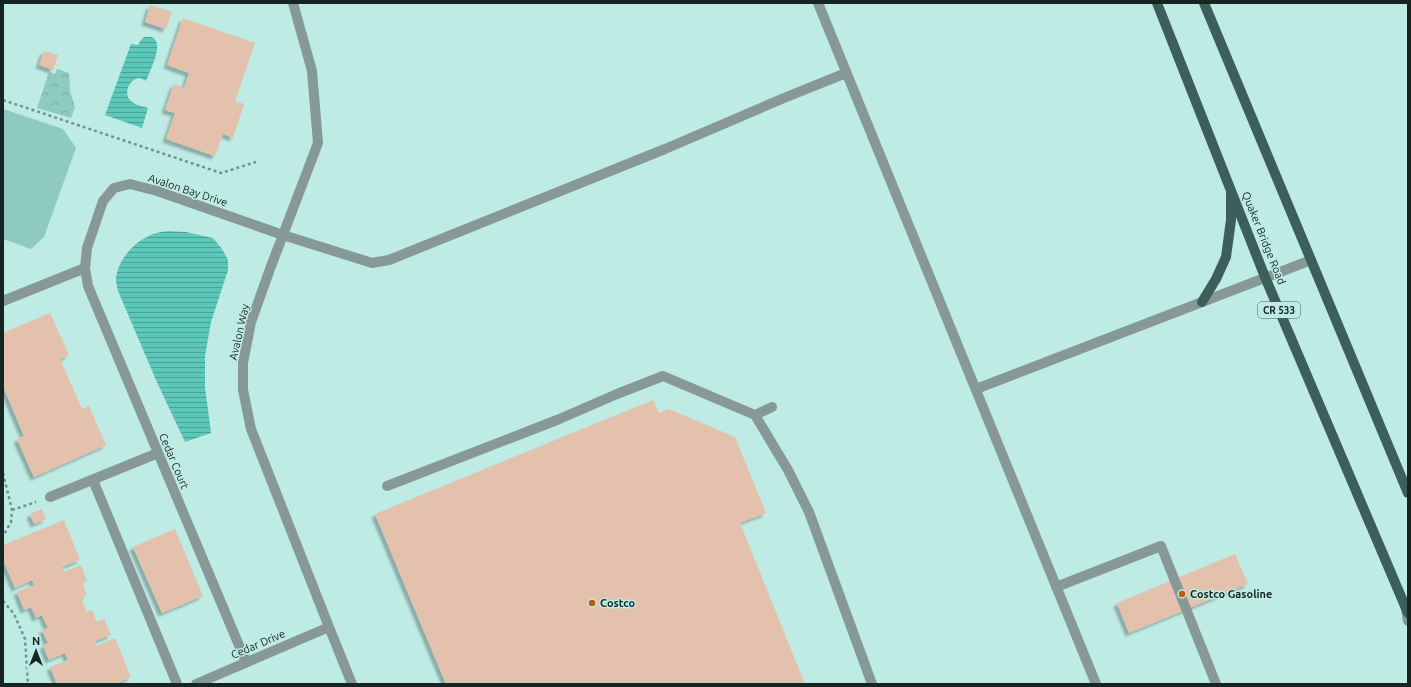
<svg xmlns="http://www.w3.org/2000/svg" width="1411" height="687" font-family="Ubuntu,sans-serif">
  <defs>
    <pattern id="park-crowns" width="20" height="18" patternUnits="userSpaceOnUse"><rect width="20" height="18" fill="#8fcac0"/><path d="M2 6a3 3 0 1 1 6 0M12 15a3 3 0 1 1 6 0" fill="none" stroke="#7aada5"/></pattern>
    <pattern id="water-rules" width="6" height="5" patternUnits="userSpaceOnUse"><rect width="6" height="5" fill="#5bc8b9"/><path d="M0 2.5h6" fill="none" stroke="#4aa296"/></pattern>
    <filter id="shadow"><feDropShadow dx="-3.5" dy="3.5" stdDeviation="1" flood-color="#0004"/></filter>
  </defs>
  <rect width="100%" height="100%" fill="#beebe3"/>
  <!-- grass -->
  <path fill="#8fcac0" d="M3,109L63,129L76,148L44,237L31,249L3,239Z"/>
  <!-- park -->
  <path fill="url(#park-crowns)" d="M57,69L69,73L70,91L75,107L71,118L37,108L49,72L55,74Z"/>
  <!-- water -->
  <path fill="url(#water-rules)" d="M144,37H152C155,39 157,41 157,45C158,55 150,71 146,81C146,80 141,79 140,78C130,78 123,93 130,100C134,105 142,106 148,108L142,128L105,115L131,44L138,45L141,40Z
    M168,231L186,232L213,238L222,249L228,260V270L211,322L205,356V387L211,433L185,442L156,380L118,291C117,287 116,282 116,278C118,261 132,244 147,237C153,233 161,232 168,231Z"/>
  <!-- building -->
  <path fill="#e3c1ad" filter="url(#shadow)" d="M150,5L172,12L166,29L145,22Z
    M183,18L255,43L235,101L244,104L233,138L223,134L215,156L166,139L175,113L165,110L174,84L184,88L189,73L167,65Z
    M44,51L58,55L53,70L39,65Z
    M50,313L69,355L60,359L82,409L89,406L106,445L34,477L17,439L24,436L3,386V333Z
    M653,400L659,413L669,409L735,437L766,513L740,523L805,684H446L375,514Z
    M42,509L46,519L34,524L30,514Z
    M64,520L80,560L62,567L64,572L81,565L87,581L82,583L87,595L81,598L87,612L92,610L97,622L104,619L111,635L95,641L97,646L115,638L131,677L115,684H57L50,667L68,660L65,653L49,660L43,646L48,643L42,630L48,628L42,615L36,618L31,607L24,610L17,592L34,585L32,580L15,588L3,560V545Z
    M175,529L203,596L162,613L133,547Z
    M1235,554L1248,584L1129,633L1117,603Z"/>
  <g fill="none" stroke-linecap="round" stroke-linejoin="round">
    <!-- path -->
    <path stroke="#72938d" stroke-width="2.5" stroke-dasharray="3 3" stroke-linecap="butt" d="M3,100L221,173L256,162
      M3,473L12,510L11,522L3,536
      M12,510L36,502
      M3,601L14,614L25,639L28,684"/>
    <!-- lane -->
    <path stroke="#879996" stroke-width="10" d="M818,3L1096,684
      M283,235L372,263L389,260L665,149L784,98L846,73
      M976,389L1311,260
      M755,415L788,470L809,512L872,684
      M387,486L557,420L617,394L663,376L755,415L772,407
      M1056,587L1161,546L1216,684
      M1406,609L1408,621"/>
    <!-- street -->
    <path stroke="#879996" stroke-width="10" d="M293,3L312,71L318,143L270,269L251,322L243,363V390L251,429L329,627L352,684
      M3,301L85,268
      M93,480L177,684
      M50,497L158,453
      M246,662L88,286L85,268L87,248L103,201L114,188L130,184L157,191L283,235
      M196,684L329,627"/>
    <!-- primary -->
    <path stroke="#3c5f59" stroke-width="10" d="M1157,3L1265,277L1408,613
      M1204,3L1408,493
      M1202,302L1216,279L1226,257L1231,220V193"/>
  </g>
  <!-- markers -->
  <g fill="#ba5c0d" stroke="#beebe3" stroke-width="1.5">
    <circle cx="1182" cy="594" r="4"/>
    <circle cx="592" cy="603" r="4"/>
  </g>
  <g text-anchor="middle" stroke-width="3" stroke-linejoin="round" paint-order="stroke">
    <!-- shield labels -->
    <rect fill="#beebe3" stroke="#47605c" stroke-width="1" x="1258" y="302" width="42" height="16" rx="3"/>
    <g font-size="10" font-weight="bold" fill="#142522">
      <text x="1279" y="314">CR 533</text>
    </g>
    <!-- street labels -->
    <g font-size="11" fill="#142522" stroke="#beebe3">
      <text transform="translate(188 190) rotate(18)" y="4">Avalon Bay Drive</text>
      <text transform="translate(1264 238) rotate(68)" y="4">Quaker Bridge Road</text>
      <text transform="translate(239 332) rotate(-77)" y="4">Avalon Way</text>
      <text transform="translate(174 461) rotate(67)" y="4">Cedar Court</text>
      <text transform="translate(258 644) rotate(-23)" y="4">Cedar Drive</text>
    </g>
    <!-- poi labels -->
    <g font-size="11" font-weight="bold" fill="#142522" stroke="#beebe3" text-anchor="start">
      <text x="1190" y="598">Costco Gasoline</text>
      <text x="600" y="607">Costco</text>
    </g>
  </g>
  <!-- border -->
  <rect width="1411" height="687" fill="none" stroke="#142522" stroke-width="8"/>
  <!-- north arrow -->
  <g transform="translate(36 651)" stroke="#beebe3" stroke-width="3" paint-order="stroke">
  <path d="M0-3L7 15L0 10L-7 15Z" fill="#142522"/>
  <text y="-6" font-size="11" font-weight="bold" text-anchor="middle" fill="#142522">N</text>
  </g>
</svg>
